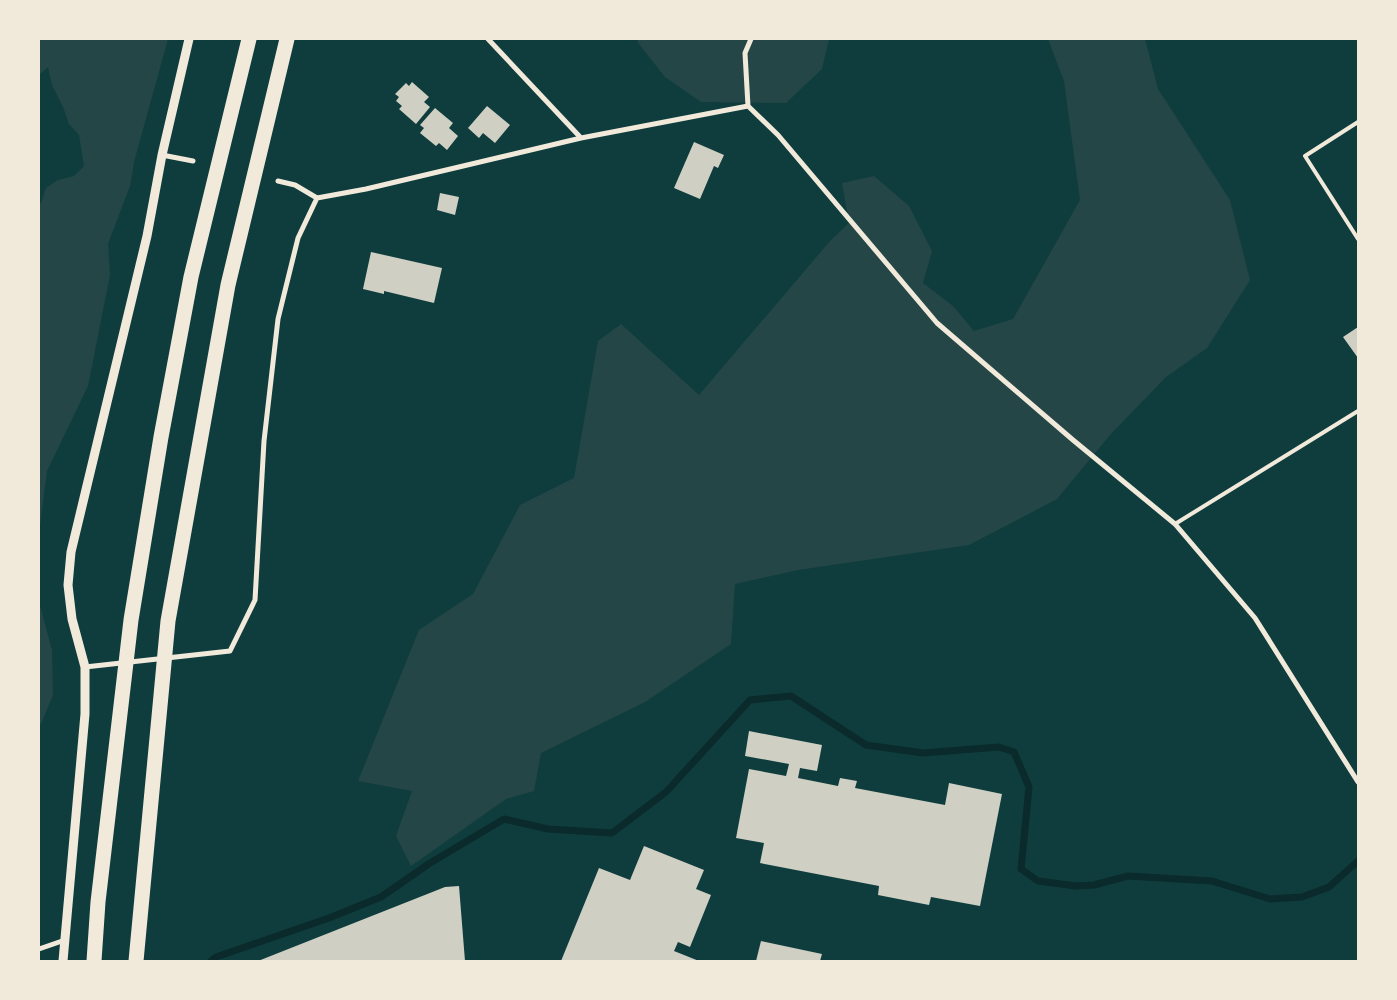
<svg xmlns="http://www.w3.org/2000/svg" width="1397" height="1000" font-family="'Open Sans',sans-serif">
  <rect width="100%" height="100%" fill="#0f3d3e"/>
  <!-- green -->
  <path fill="#244646" d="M39,39H168L134,162L130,186L108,244L110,275L88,386L47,471L39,533V204L41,203L46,188L58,180L74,176L84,166L79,135L69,124L63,107L52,85L48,67L39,75Z
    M637,39H829L822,69L786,103L701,102L665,77L639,44Z
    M1048,39H1145L1158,89L1230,200L1250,280L1207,348L1166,377L1110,435L1057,499L969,545L798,570L735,584L731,644L645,702L541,753L534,791L506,799L411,866L396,836L412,791L358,781L419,630L473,594L520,505L574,478L598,341L621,324L699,395L830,241L849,223L842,183L874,176L909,206L932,251L923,283L953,306L974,331L1013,319L1080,200L1064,81Z
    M39,602L52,650L53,695L41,724H39Z"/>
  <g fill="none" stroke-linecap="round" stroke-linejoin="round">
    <!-- stream -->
    <path stroke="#0a2a2b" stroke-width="7" d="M211,961L216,957L329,918L381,897L430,863L504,819L548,829L612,833L666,792L750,700L791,696L866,745L923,753L999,747L1014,752L1029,787L1021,869L1038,881L1076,886L1094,885L1128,876L1212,881L1270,899L1302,897L1329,887L1358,861"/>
  </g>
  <!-- building -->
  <path fill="#cfcfc3" d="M412,82L429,97L424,102L430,107L416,124L399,109L402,106L396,101L399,97L395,94L406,83L409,86Z
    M487,106L510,125L495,143L483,133L479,138L468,128Z
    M435,108L453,123L449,128L458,136L447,150L439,143L436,146L420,133L424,128L420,125Z
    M694,142L724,155L718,168L714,166L700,199L674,188Z
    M440,193L459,197L455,215L437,210Z
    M371,252L442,268L434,303L384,291V294L363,289Z
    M1358,327V358L1343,337Z
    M749,731L822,745L817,771L800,768L798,778L838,786L840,778L857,781L855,788L945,805L949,783L1002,794L980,906L931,897L929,905L878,895L879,886L760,863L764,843L736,838L749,769L786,776L789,764L745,756Z
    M644,846L704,870L696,889L711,895L690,947L678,942L674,951L699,961H561L599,868L630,880Z
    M459,886L465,961H258L445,887Z
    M761,941L822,954L820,961H756Z"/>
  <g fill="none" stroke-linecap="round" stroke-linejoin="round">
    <!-- service -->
    <path stroke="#f1e9da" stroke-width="4" d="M1358,122L1305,156L1358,239
      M1175,524L1358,411"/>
    <!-- minor -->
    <path stroke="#f1e9da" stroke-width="5" d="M488,39L581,138
      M751,39L745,53L748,106L778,135L937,323L1073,440L1175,524L1255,618L1358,782
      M162,155L193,161
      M278,181L295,185L317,198
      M85,667L230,651L255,600L264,441L278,319L298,238L317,198L366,189L581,138L748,106
      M39,949L65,940"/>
    <!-- tertiary -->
    <path stroke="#f1e9da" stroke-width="9" d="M63,961L85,714V667L72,619L68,585L71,552L147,236L162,155L189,39"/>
    <!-- motorway -->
    <path stroke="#f1e9da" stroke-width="15" d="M94,961L98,902L131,620L161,437L191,277L249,39
      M136,961L168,621L228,285L287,39"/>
  </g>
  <!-- border -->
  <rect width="1397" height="1000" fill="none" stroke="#f1e9da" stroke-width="80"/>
</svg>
